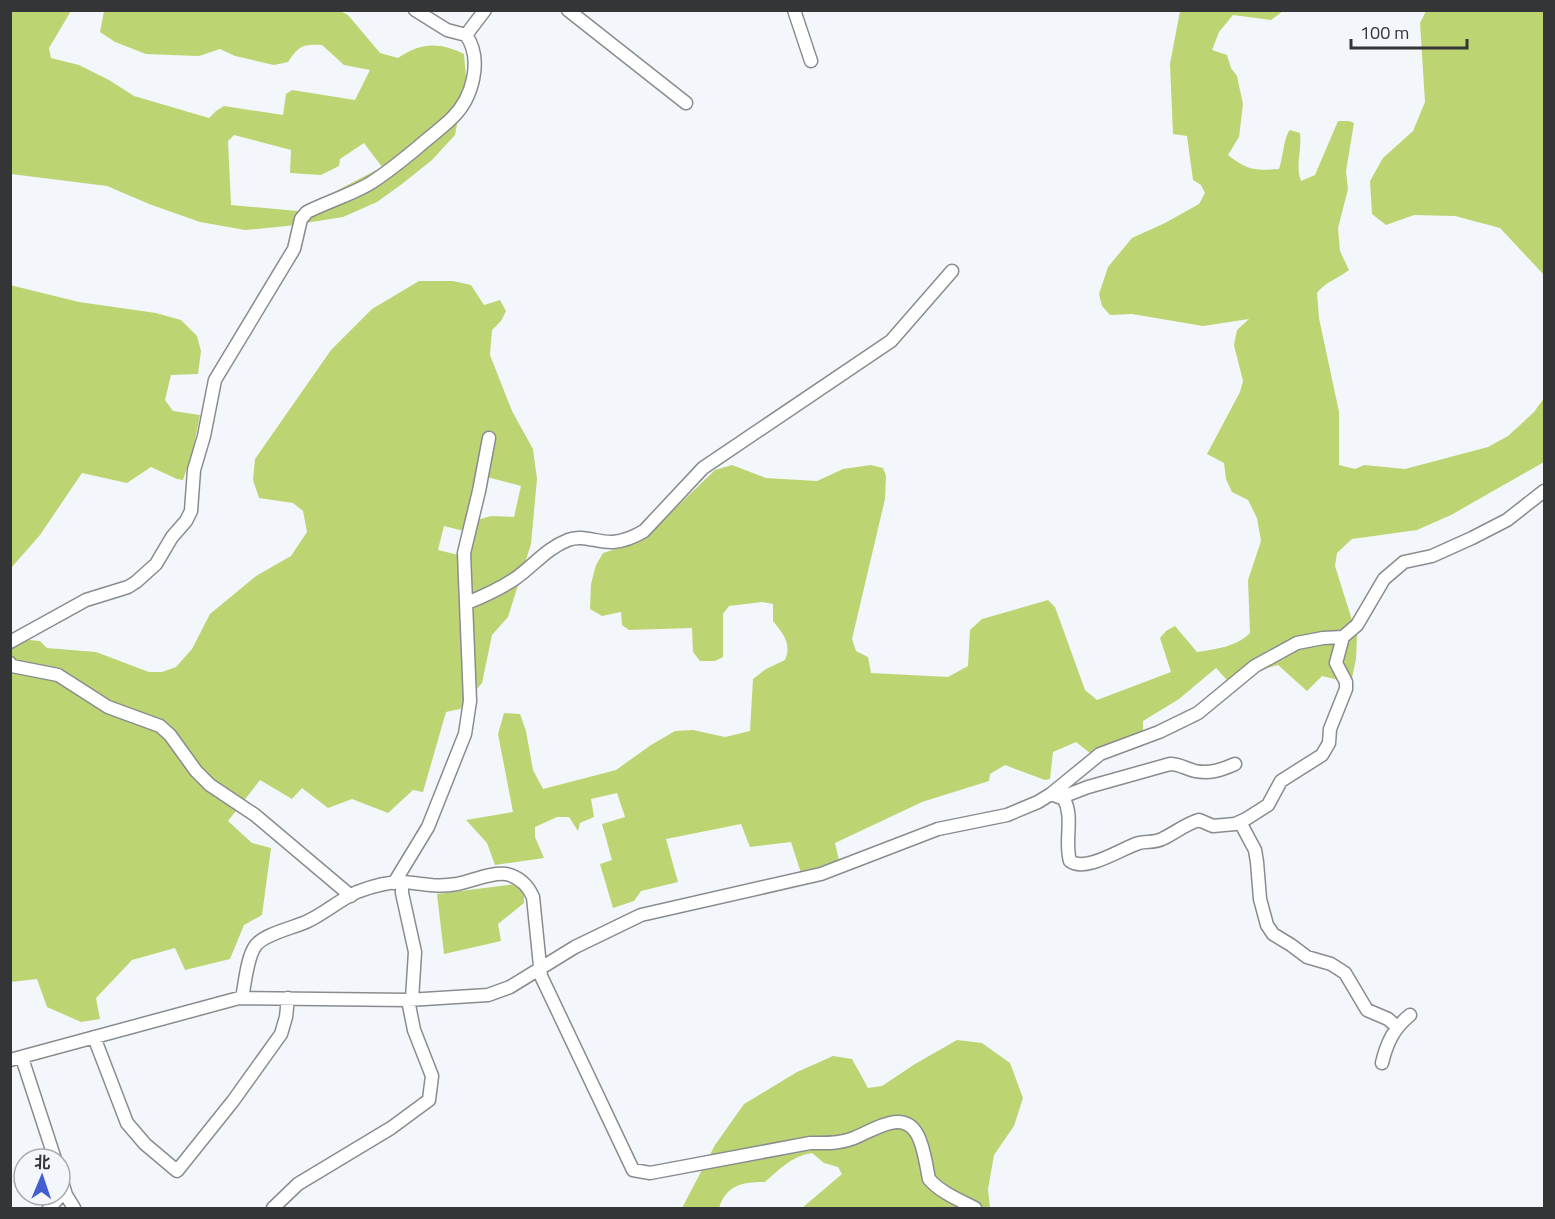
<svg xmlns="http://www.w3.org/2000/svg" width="1555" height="1219" font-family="'Titillium Web','Noto Sans SC',sans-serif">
  <rect width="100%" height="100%" fill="#f3f6fa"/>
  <!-- forest -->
  <path fill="#bdd473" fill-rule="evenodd" d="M11,11H71L49,48L51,58L79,65L109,80L134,96L209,118L216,111L224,106L283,115L286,94L292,90L355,100L370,70L344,65L322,45C302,44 299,46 288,62L274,65L235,56L220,49L199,56L146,54L115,42L100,32L104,11H340L348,15L380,53L398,58C421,42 440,42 464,54L466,77L455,135L432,160L402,184L377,202L343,217L287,226L245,230L200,222L149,204L107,186L11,174ZM234,135L291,150L290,173L321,175L339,166L340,159L364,143L382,167L298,211L231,205L228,141Z
    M1180,11H1283L1271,20L1233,15L1219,32L1212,50L1227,55L1231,68L1237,76L1243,104L1239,137L1228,155C1247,170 1255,171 1279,169C1283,158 1284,136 1290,130L1300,133C1302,150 1295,165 1301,181L1315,175L1338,121H1349L1354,123L1346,171L1348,189L1338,228L1340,251L1349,270C1339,278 1325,282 1317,293L1319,318L1339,412V465L1355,469L1364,465L1405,469L1488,447L1508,436L1534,412L1544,398V462L1451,515L1417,530L1352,539L1337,553L1335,566L1357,636L1356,659L1351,683L1322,676L1307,691L1278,665L1257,671L1236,690L1216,668L1179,699L1143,721V746L1100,761L1076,742L1053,752L1050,779L1045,780L1005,765L990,774L989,781L922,802L835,843L839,860L801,873L791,842L750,847L741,824L666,839L678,882L641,891L634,901L613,908L600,864L612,860L602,824L625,817L617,793L591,799L594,817L580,823L578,831L569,817H557L535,827V837L544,858L495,865L487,843L466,820L513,812L498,734L504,713L520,714L526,731L533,770L543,789L616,770L651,745L675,731L693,730L725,737L750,731L753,679L766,669L785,660C792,643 783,634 773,621V604L762,602L729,606L723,614V657L715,661H700L693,652L692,628L629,630L622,625L621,612L602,616L590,609L591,584L596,565L603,553L641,541L715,470L732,465L766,478L817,481L843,469L871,465L883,468L886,476L885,499L852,639L856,651L868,657L871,673L948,677L968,666L970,630L982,619L1048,600L1055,607L1085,690L1097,700L1171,672L1160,638L1166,631L1175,626L1197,652C1216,649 1236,647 1250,633L1248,580L1261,541L1257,518L1248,500L1232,492L1226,479L1224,463L1207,454L1240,392L1243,381L1234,345L1237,330L1249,319L1203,326L1132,314L1110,315L1102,306L1099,294L1108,267L1132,238L1165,223L1199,204L1205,193L1201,185L1193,180L1187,136L1173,134L1170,64Z
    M1426,11H1544V275L1500,228L1455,216L1414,215L1386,225L1372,214L1370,181L1383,158L1413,131L1425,102L1420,23Z
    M419,281H453L471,285L484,305L500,300L506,311L501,321L492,330L490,355L512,411L533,449L537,479L531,544L508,617L492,635L482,683L460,709L446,712L423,792L413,790L388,813L352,799L328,808L302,788L292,799L260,780L228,821L252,843L271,848L262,915L244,925L230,959L185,970L175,948L132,960L96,998L100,1019L81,1022L47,1007L37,979L11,982V646L29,640L40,641L47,648L96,652L149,672H162L176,667L192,649L210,614L256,576L291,556L307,532L303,511L293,503L259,498L253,480L255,459L331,350L372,309ZM479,475L521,486L514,517L491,516L477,520L467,557L438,550L444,526L464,531Z
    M10,285L79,302L156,313L181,320L197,336L201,351L198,374L171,375L165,400L173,411L200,415L192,454L183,480L177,479L151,467L127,483L82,473L40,535L11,568Z
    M515,884L524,890V903L498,924L501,941L444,954L437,894Z
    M957,1040L982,1043L1010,1063L1023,1098L1014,1126L994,1155L988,1189L990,1208H802L842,1174L838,1167L824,1163L812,1153C792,1156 780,1169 765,1182C743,1182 727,1184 719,1208H682L715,1145L744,1104L797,1072L833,1056L852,1059L868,1088L882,1086L915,1064Z"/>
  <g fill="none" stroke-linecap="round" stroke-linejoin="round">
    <!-- minor casing -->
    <g stroke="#898c8f" stroke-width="15">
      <path id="minor" d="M415,10L447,30L466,35L485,10
        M568,10L686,103
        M794,10L811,61
        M467,603C484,596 500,589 516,578C534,565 547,548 568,540C582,534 598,543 613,542C625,541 634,537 644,531L703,468L891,341L952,271
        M10,642L86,600L128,587L136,582L156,564L172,537L186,521L191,511L194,470L204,436L215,380L294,249L301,219L307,212C327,202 350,195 369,184C387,173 401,161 417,148C428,138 441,129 452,118C473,98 483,59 466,35
        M10,663L12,666L58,675L108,707L160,726L170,735L196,771L210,785L255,815L351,896
        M1051,794L1064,799C1074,818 1064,841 1070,861C1086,873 1122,848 1139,843C1147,841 1154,843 1162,839C1175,833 1185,824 1199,820L1213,826L1235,824L1246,819L1268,805L1281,781L1322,755L1329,743L1330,729L1346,689V682L1336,663L1343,637
        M1062,797L1088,787L1170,764C1180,764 1186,769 1195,771C1210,774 1221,770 1235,764
        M1240,822L1255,850L1257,862L1260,899L1267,925L1273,934L1291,945L1307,957L1331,964L1345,973L1367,1010L1388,1019L1396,1026
        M402,882V893L415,952L412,999
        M394,883L428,827L465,734L470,701L464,553L479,491L489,438
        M242,998C245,984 247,956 256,945C265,934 292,928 306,922C324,914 339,900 357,892C370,887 388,882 402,882C423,883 434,888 457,884C472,881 491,872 506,874C520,877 528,886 533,897L541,976L633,1170L650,1173L810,1143C823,1143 838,1144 851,1139C870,1133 902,1107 917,1134C924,1146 926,1165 929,1179C940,1192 959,1200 975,1208
        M94,1037L127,1123L145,1144L177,1171L233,1101L281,1034L286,1017L288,998
        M22,1058L55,1159
        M10,1060L239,998L408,1000L488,995L510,987L575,947L641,915L821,874L938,829L1007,815L1038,802L1051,794L1100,754L1159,732L1198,713L1255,666L1297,643L1323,638L1343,637L1357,625L1384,579L1404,562L1432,556L1472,538L1507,520L1544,491
        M1382,1063C1387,1042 1394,1028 1410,1015
        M60,1174L66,1195L74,1208
        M49,1208L65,1191
        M273,1208L298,1184L391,1128L429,1100L432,1076L414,1030L408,1000"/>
    </g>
    <!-- minor -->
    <use href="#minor" stroke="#fff" stroke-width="12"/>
  </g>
  <!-- border -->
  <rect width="1555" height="1219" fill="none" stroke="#343537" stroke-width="24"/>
  <!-- north arrow -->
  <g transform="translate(42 1177) rotate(2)"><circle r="28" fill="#f3f6fa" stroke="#a7a9ac" stroke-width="1.5"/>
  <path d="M0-4.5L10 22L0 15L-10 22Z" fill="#445ed1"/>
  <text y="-9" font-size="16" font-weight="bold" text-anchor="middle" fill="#343537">北</text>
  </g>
  <!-- scale -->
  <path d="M1351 39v9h116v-9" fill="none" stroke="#343537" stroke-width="3"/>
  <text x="1360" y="39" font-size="18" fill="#343537" stroke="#f3f6fa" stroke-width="4.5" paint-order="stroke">100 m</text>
</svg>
